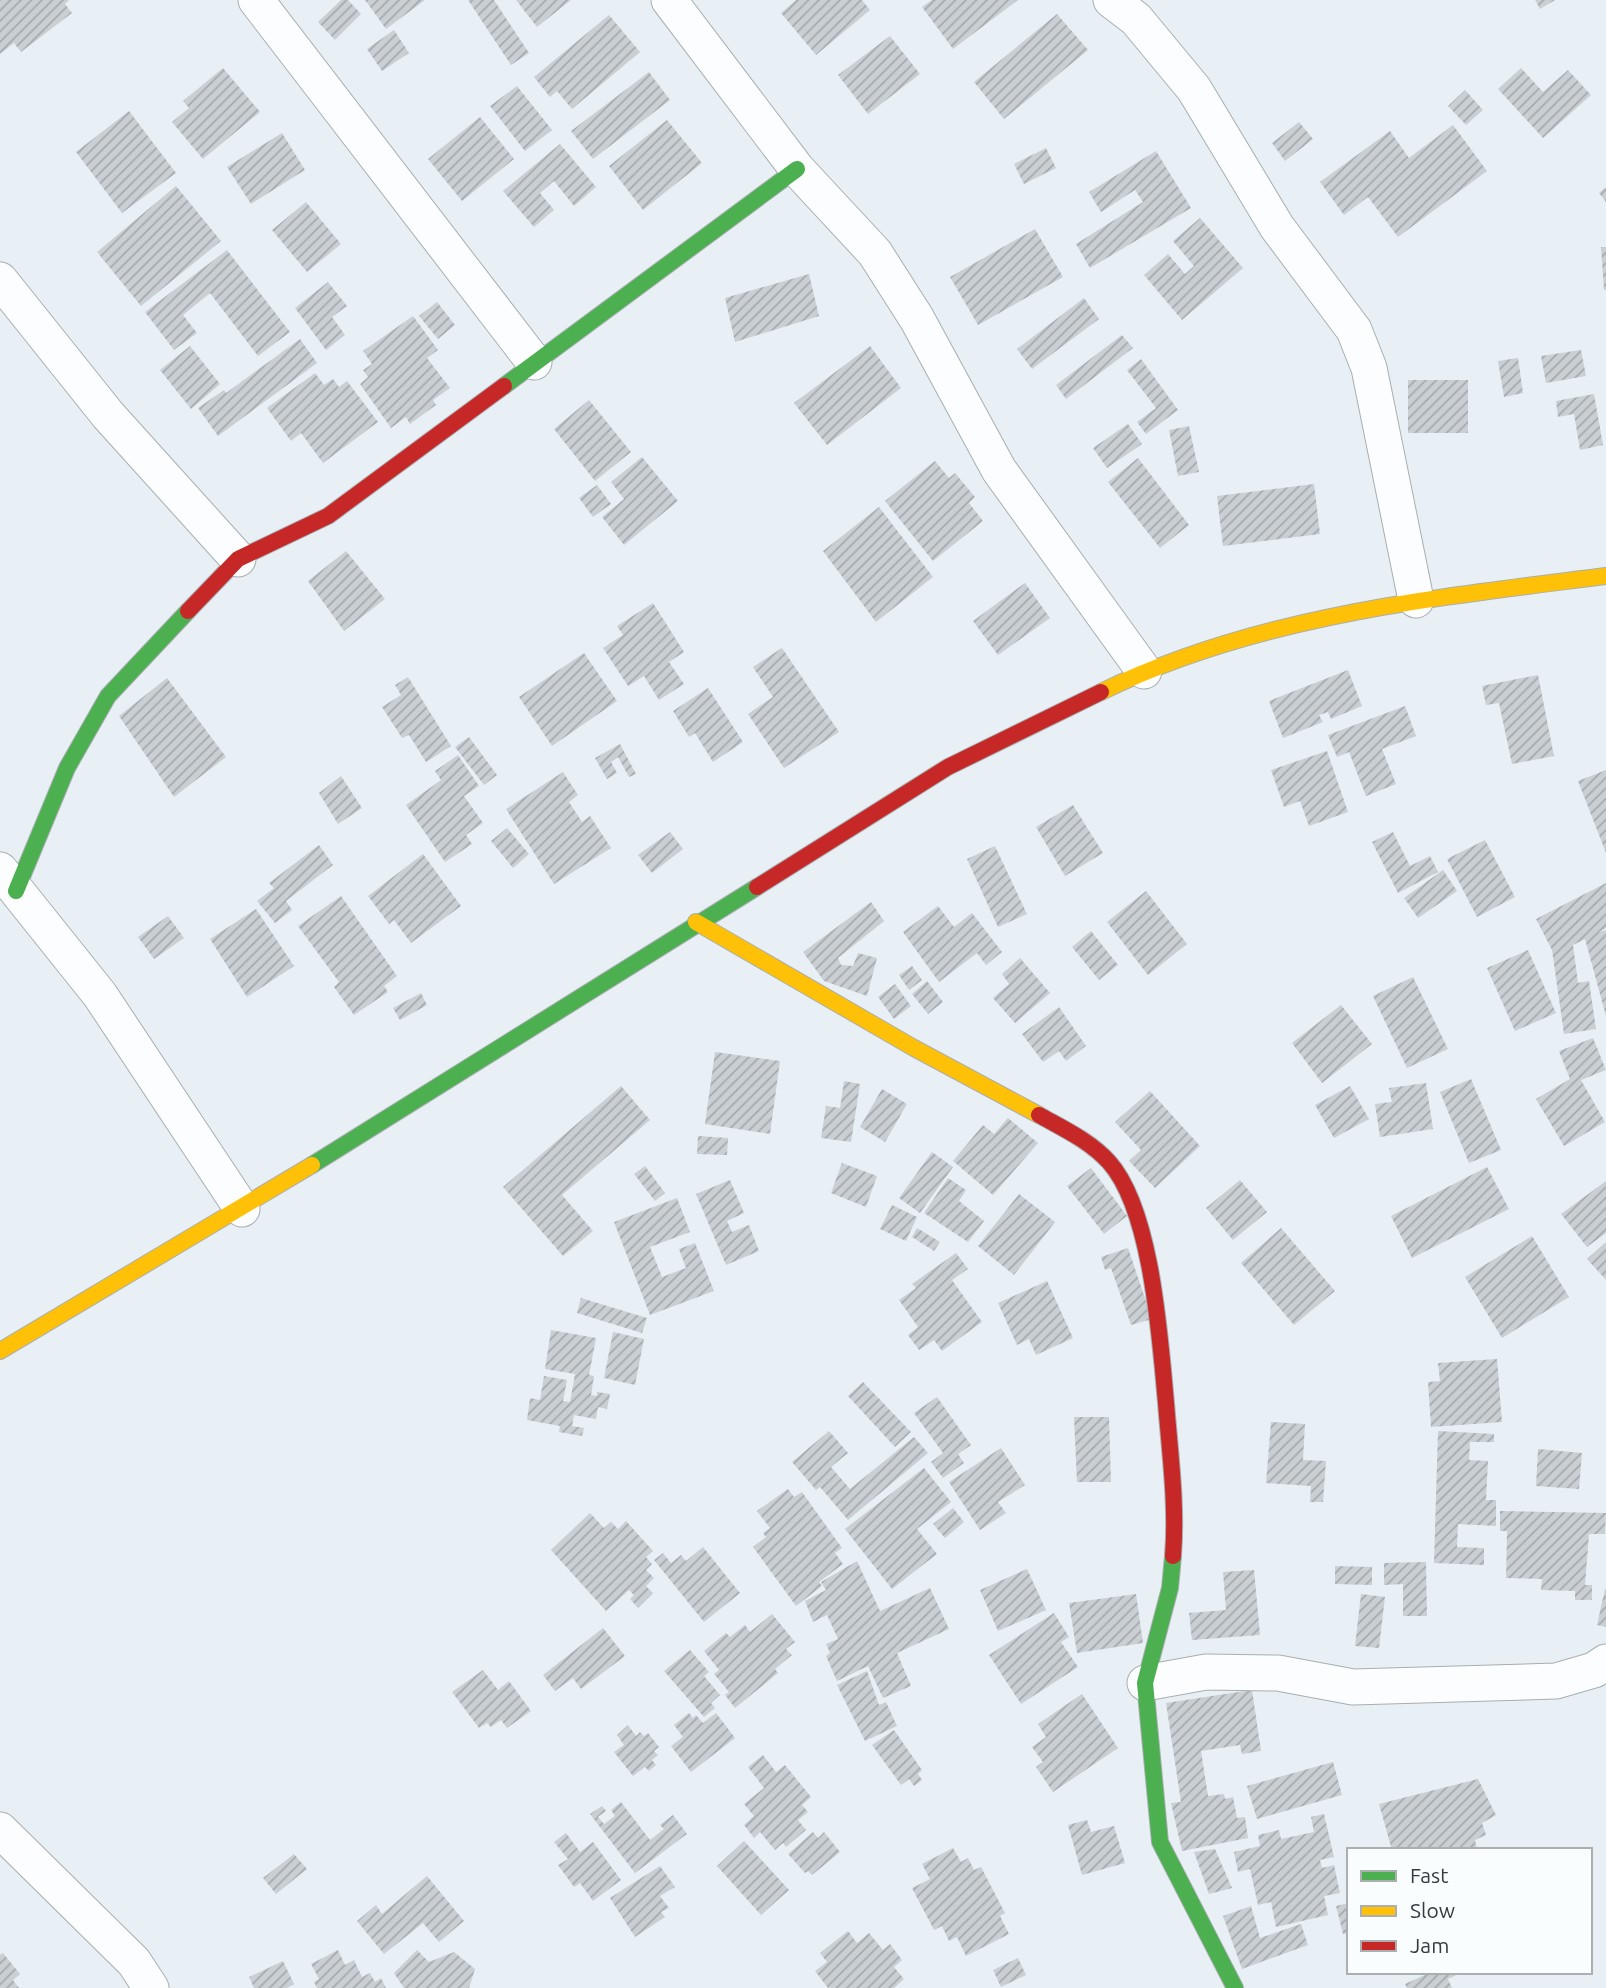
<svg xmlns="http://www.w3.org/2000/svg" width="1606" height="1988" font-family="Ubuntu,sans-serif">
  <defs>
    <pattern id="building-hatch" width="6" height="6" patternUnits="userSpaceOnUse" patternTransform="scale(1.75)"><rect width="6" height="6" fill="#cacfd3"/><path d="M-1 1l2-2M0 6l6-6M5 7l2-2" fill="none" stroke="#a5a9ad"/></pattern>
  </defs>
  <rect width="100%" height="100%" fill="#e8f0f5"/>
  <!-- building -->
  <path fill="url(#building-hatch)" d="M0,0H69L65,4L72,13L21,52L14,43L0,54Z
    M341,0H348L361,14L335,40L318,22Z
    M365,0H425L386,29Z
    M468,0H494L529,53L511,65Z
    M516,0H571L537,27Z
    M796,0H862L870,10L816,55L781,13Z
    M932,0H1018L953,49L922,7Z
    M1535,0H1555L1540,9Z
    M1057,14L1088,50L1004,119L974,82Z
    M609,15L640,52L572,109L557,91L550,97L534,77Z
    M394,30L409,53L382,71L367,49Z
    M890,36L920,74L868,114L838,75Z
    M223,68L260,112L203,159L172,122L189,108L183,101Z
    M1521,68L1543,92L1568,70L1591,95L1543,138L1498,89Z
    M649,72L670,100L593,159L571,131Z
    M517,86L552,130L525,151L490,106Z
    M1465,90L1483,110L1466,125L1448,106Z
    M129,111L176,173L122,213L76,152Z
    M480,117L514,159L462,201L428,159Z
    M667,120L702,163L643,210L609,166Z
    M1299,122L1313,139L1285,161L1272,143Z
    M1453,125L1487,171L1398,237L1368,197L1344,215L1320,182L1390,131L1409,158Z
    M282,133L305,170L251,204L227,167Z
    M560,144L596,187L574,206L554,181L540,193L554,210L534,227L503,191Z
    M1046,148L1056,168L1024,184L1014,164Z
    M1156,151L1191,208L1090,268L1076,244L1143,202L1135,190L1101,212L1089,192Z
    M176,186L221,241L141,306L97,252Z
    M1606,187V202L1599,193Z
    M306,202L341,244L307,272L272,230Z
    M1200,218L1243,268L1182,320L1144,275L1168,254L1185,274L1194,266L1173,241Z
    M1035,229L1063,277L978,325L950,277Z
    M1601,247H1606V290H1604Z
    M227,250L290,332L258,356L210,293L183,315L197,333L174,350L145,312Z
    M809,274L819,316L735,342L725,298Z
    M328,282L347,306L332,317L345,335L326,350L295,308Z
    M1084,298L1099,319L1032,369L1017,349Z
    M437,302L455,325L438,339L419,316Z
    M413,316L438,350L427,358L450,388L433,400L436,405L410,424L406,417L391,428L360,384L368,377L363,370L372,364L363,351Z
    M1122,335L1133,348L1066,399L1056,385Z
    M300,339L317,363L218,436L198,408L224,390L226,393Z
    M190,346L220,384L191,409L160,370Z
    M870,346L901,388L827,445L794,403Z
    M1581,350L1586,376L1546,383L1541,356Z
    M1518,358L1523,393L1504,397L1498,361Z
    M1141,359L1178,410L1146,434L1137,422L1156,408L1127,370Z
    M315,373L324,385L333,379L339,387L347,381L378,422L323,463L301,433L291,441L267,408Z
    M1408,380H1468V433H1408Z
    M1594,394L1603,445L1580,450L1574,414L1558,417L1556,401Z
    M589,400L631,452L595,481L554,429Z
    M1128,424L1142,444L1107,468L1093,448Z
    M1189,426L1199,472L1178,476L1169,430Z
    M642,457L678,501L624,545L602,517L624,499L611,482Z
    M1138,458L1189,525L1160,548L1108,482Z
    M935,461L949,478L955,473L975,497L969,503L983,521L933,561L885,501Z
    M1314,484L1320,534L1223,546L1217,496Z
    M597,485L611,504L593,517L579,498Z
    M879,507L933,577L876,622L823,551Z
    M346,551L385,599L344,631L308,581Z
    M1025,583L1050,618L998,655L973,621Z
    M653,603L684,652L669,662L684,684L659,700L644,676L628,686L603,648L623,635L617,626Z
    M782,648L839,732L784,768L748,714L773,697L753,667Z
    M584,653L617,701L552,746L519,697Z
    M1348,670L1362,706L1331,719L1328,712L1319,715L1323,722L1283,738L1269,701Z
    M1538,675L1554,756L1512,764L1499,703L1486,705L1482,686Z
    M408,677L451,746L426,762L409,735L402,738L382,707L401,695L395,685Z
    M167,678L226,757L174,797L119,716Z
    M708,688L743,742L713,762L695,733L689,737L673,711Z
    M1405,706L1416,736L1382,749L1396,784L1366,796L1349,752L1337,757L1328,735Z
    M469,737L497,775L484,785L455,747Z
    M620,744L636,774L629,777L618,757L611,762L617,773L607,779L595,758Z
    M1327,751L1348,812L1309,826L1300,801L1284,807L1271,770Z
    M458,755L479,786L464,796L483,823L466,835L472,844L445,862L406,805L441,780L435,771Z
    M1606,770V853L1578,781Z
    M563,772L578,795L569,802L582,822L590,816L611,848L554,884L506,809Z
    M341,776L362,808L338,824L319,793Z
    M1073,805L1103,853L1065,876L1036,827Z
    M507,828L529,854L513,868L491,841Z
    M670,832L683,849L652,873L638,855Z
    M1393,832L1410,866L1430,856L1438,872L1398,893L1372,842Z
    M1485,840L1515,897L1477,917L1447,859Z
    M319,845L333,865L286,901L292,910L275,923L257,901L274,888L269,883Z
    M995,846L1027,914L998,927L967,859Z
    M423,854L461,906L411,943L394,920L389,924L368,896Z
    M1443,870L1457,891L1418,918L1404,898Z
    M1606,883V928L1599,932L1606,930V1016L1585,939L1573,945L1578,983L1589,981L1596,1029L1564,1034L1552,950L1536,919Z
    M1146,891L1187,944L1148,975L1107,922Z
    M341,896L397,976L384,986L388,992L354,1015L334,987L339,982L298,926Z
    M871,902L884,921L838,958L841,965L853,966L858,953L877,958L867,996L824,981L803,952Z
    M938,906L954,927L972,913L1002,952L986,965L977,953L939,982L903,932Z
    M256,909L294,966L247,997L210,939Z
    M168,916L184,938L154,959L138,937Z
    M1091,931L1118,965L1099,980L1072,947Z
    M1528,950L1556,1013L1515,1031L1487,968Z
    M1020,958L1050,993L1015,1023L993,998L1009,984L1002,974Z
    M912,966L922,980L909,990L899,975Z
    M1413,977L1448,1049L1407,1068L1373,996Z
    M927,981L943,1002L928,1014L912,994Z
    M895,984L911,1006L894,1019L878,997Z
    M421,993L427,1005L400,1020L393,1008Z
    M1341,1005L1372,1044L1322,1083L1292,1043Z
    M1059,1007L1086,1046L1066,1061L1059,1051L1043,1062L1022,1034Z
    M1593,1038L1606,1070L1581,1080L1605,1122L1564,1146L1536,1099L1570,1079L1559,1051Z
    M715,1052L780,1061L770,1134L705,1124Z
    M1471,1079L1501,1150L1469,1163L1440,1092Z
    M844,1081L860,1084L851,1142L821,1138L826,1106L840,1108Z
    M1426,1083L1433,1129L1380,1137L1375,1104L1392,1102L1389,1088Z
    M621,1086L650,1120L562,1195L593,1231L563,1256L503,1187Z
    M1350,1086L1369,1119L1334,1138L1315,1105Z
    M882,1089L907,1104L885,1142L860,1127Z
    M1150,1091L1200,1146L1155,1188L1129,1161L1141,1150L1115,1122Z
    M1008,1118L1038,1143L993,1195L953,1161L983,1125L994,1134Z
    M698,1136L728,1138L727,1155L697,1154Z
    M932,1152L953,1167L920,1213L899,1198Z
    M842,1163L877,1176L866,1207L831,1193Z
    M645,1166L665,1193L655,1201L634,1174Z
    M1487,1167L1509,1209L1412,1258L1391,1216Z
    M1091,1168L1127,1216L1104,1234L1067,1186Z
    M948,1178L966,1190L959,1201L984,1221L968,1242L924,1213Z
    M730,1180L744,1213L727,1221L732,1232L749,1225L759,1251L726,1265L696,1194Z
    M1240,1180L1267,1212L1233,1240L1206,1208Z
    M1606,1181V1233L1587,1247L1561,1214Z
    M1019,1194L1055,1222L1014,1275L978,1246Z
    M677,1198L690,1232L650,1247L662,1277L686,1268L679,1249L695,1243L714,1291L650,1315L614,1222Z
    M892,1205L917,1217L906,1241L880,1229Z
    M917,1228L940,1242L934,1251L912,1237Z
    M1281,1228L1335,1291L1294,1325L1241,1263Z
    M1532,1236L1569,1297L1502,1338L1465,1277Z
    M1606,1242V1280L1587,1259Z
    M1128,1248L1152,1319L1131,1325L1111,1268L1105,1270L1101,1257Z
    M956,1253L968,1269L952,1280L982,1322L942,1351L934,1340L919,1350L908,1335L918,1327L899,1300L916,1288L912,1284Z
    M1047,1281L1073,1338L1036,1355L1029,1339L1017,1345L998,1303Z
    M581,1298L647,1318L642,1333L577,1313Z
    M551,1330L596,1338L589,1375L594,1376L591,1395L597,1396V1392L610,1394L607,1409L598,1407L596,1419L574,1415L572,1426L584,1428L582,1436L559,1432L560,1426L527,1420L530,1398L540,1400L544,1376L567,1380L563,1401L570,1402L575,1374L545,1369Z
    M613,1332L644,1339L635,1385L604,1378Z
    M1497,1359L1502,1422L1431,1427L1428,1382L1440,1381L1438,1363Z
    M863,1382L911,1432L895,1447L848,1396Z
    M937,1397L971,1445L958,1454L964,1463L943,1478L931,1462L943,1453L914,1413Z
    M1074,1417H1109L1111,1482H1077Z
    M1271,1422L1305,1424L1303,1460L1326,1461L1323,1502H1310L1311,1486L1266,1483Z
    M829,1431L848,1453L831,1467L850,1489L914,1437L928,1453L848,1520L820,1487L816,1490L792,1462Z
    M1438,1431L1494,1434V1442H1470L1469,1460L1488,1461L1486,1500H1496V1526L1458,1524L1457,1547L1484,1548V1565L1434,1563Z
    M1001,1448L1025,1485L998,1502L1006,1513L980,1530L949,1482Z
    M1538,1449L1582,1453L1579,1489L1536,1486Z
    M924,1468L951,1502L917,1529L937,1554L892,1589L845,1529Z
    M788,1489L794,1497L802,1492L842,1548L835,1553L843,1564L819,1582L822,1586L796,1606L753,1547L766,1537L763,1533L770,1528L757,1511Z
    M953,1508L964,1522L945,1538L933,1524Z
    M1500,1511L1606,1513L1605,1534H1589L1585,1585H1592V1600H1575V1591L1541,1590L1542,1579L1506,1578L1507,1531H1500Z
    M590,1513L604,1528L611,1522L618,1529L626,1521L653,1551L646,1557L652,1564L646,1570L654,1578L646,1586L653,1593L638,1608L630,1599L634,1595L629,1590L606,1611L551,1550Z
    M703,1547L740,1593L704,1622L654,1560L663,1553L671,1563L681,1555L686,1561Z
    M857,1561L880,1611L930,1588L949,1629L897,1653L911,1686L883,1698L868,1666L837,1681L826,1656L830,1653L826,1644L838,1639L827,1615L813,1622L805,1601L826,1590L821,1582Z
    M1426,1562L1427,1616H1403V1584L1384,1585V1563Z
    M1335,1566L1372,1567V1585L1335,1584Z
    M1027,1569L1046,1610L998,1631L980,1590Z
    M1254,1570L1260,1635L1192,1640L1189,1613L1226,1610L1223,1572Z
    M1605,1589H1606V1627L1597,1625Z
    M1136,1594L1143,1643L1077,1653L1069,1603Z
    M1361,1594L1385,1597L1379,1648L1355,1646Z
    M1054,1613L1069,1637L1061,1642L1078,1667L1021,1704L989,1655Z
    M772,1614L795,1642L786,1649L792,1655L775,1669L778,1673L735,1708L725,1695L729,1692L714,1674L719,1670L704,1651L726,1633L730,1637L745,1625L750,1632Z
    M603,1628L625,1656L581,1689L573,1678L555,1691L543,1675Z
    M690,1650L709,1672L704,1676L720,1695L711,1703L715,1708L704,1717L664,1671Z
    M483,1670L498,1690L509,1681L531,1711L507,1728L501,1720L491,1727L487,1723L479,1728L452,1692Z
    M867,1671L879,1705L886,1702L897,1726L865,1741L837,1685Z
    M1252,1690L1261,1751L1242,1754L1240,1745L1201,1751L1208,1796L1224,1794L1225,1799L1233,1797L1237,1818L1245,1817L1248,1838L1182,1851L1171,1803L1181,1802L1166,1703Z
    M1082,1694L1118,1748L1053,1792L1036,1767L1043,1762L1032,1747L1046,1737L1038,1724Z
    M689,1713L693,1718L696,1715L703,1723L716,1713L735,1738L691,1772L671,1746L683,1737L674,1725Z
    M628,1725L636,1736L640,1732L644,1736L648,1733L659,1747L654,1751L658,1755L652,1760L656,1765L649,1771L645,1767L633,1776L614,1752L624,1745L617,1735Z
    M894,1730L922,1770L918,1774L922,1780L914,1786L909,1779L901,1785L872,1745Z
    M763,1755L776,1772L785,1765L811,1797L802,1805L808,1812L798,1820L806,1830L786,1847L783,1843L775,1850L760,1832L754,1838L744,1825L754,1816L744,1804L764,1788L748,1767Z
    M1333,1762L1342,1795L1257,1819L1247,1786Z
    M1478,1779L1496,1815L1482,1823L1486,1835L1475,1840L1477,1850H1392L1379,1804Z
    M621,1802L650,1840L664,1829L660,1825L673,1815L687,1834L635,1873L590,1814L602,1806L606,1811L598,1817L604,1824L615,1816L611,1810Z
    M1324,1814L1334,1857L1320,1860L1322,1868L1334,1865L1340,1893L1324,1896L1328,1915L1276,1927L1271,1902L1258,1905L1250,1869L1238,1872L1234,1852L1260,1846L1258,1835L1279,1830L1281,1839L1314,1832L1311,1817Z
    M1087,1820L1091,1832L1114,1826L1125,1863L1082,1875L1068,1825Z
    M813,1832L818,1838L824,1832L840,1852L812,1875L808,1871L805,1873L788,1854Z
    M566,1833L580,1852L593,1842L621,1880L593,1901L580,1883L574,1887L558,1865L568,1859L554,1842Z
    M744,1841L789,1890L761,1915L717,1866Z
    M953,1848L961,1862L968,1858L974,1870L981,1867L1005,1913L1000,1916L1009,1934L966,1956L957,1937L949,1941L942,1926L934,1930L912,1888L930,1879L922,1864Z
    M1215,1849L1232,1888L1209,1894L1194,1852Z
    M294,1854L307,1869L276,1894L263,1878Z
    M660,1866L675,1887L660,1896L669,1908L661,1912L665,1917L635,1937L610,1898Z
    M427,1876L464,1921L439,1942L423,1923L384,1954L357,1921L376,1905L382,1914Z
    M1349,1903V1933L1343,1934L1336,1906Z
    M1251,1906L1260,1938L1301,1924L1308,1945L1242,1969L1223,1916Z
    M848,1931L857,1943L869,1933L883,1950L890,1944L902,1960L894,1967L904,1979L894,1988H828L815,1971L827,1962L820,1953Z
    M338,1950L345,1965L354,1960L362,1977L370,1973L375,1982L381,1978L386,1988H317L314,1982L319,1979L311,1964Z
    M417,1950L429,1962L454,1952L475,1969L469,1988H404L394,1973Z
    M3,1953L20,1974L13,1980L19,1988H0V1955Z
    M1018,1958L1026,1975L1001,1987L993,1970Z
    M283,1961L294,1984L287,1988H254L249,1977Z
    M1431,1972H1463L1448,1979L1452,1988H1407L1405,1984Z"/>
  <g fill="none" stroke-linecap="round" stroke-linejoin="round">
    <!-- street casing -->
    <g stroke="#a8aeb1" stroke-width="37">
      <path id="street" d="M256,0L534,362
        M669,0L797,169L875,253L917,319L999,470L1144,671
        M1111,0L1136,19L1194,89L1277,227L1354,330L1369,368L1416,600
        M0,280L108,415L238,559
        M0,870L100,995L242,1209
        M1145,1683L1206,1672L1278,1673L1353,1687L1556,1681L1594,1670L1606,1662
        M0,1830L134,1962L151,1988"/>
    </g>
    <!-- fast casing -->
    <g stroke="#a8aeb1" stroke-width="18">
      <path id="fast" d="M504,386L797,169
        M16,891L67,768L108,696L188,611
        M312,1165L757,887
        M1173,1556L1170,1588L1145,1683L1160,1842L1235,1988"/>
    </g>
    <!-- slow casing -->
    <g stroke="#a8aeb1" stroke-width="18">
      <path id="slow" d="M1101,692C1259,615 1434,598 1606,576
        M696,922L914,1048L1039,1115
        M0,1351L312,1165"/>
    </g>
    <!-- jam casing -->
    <g stroke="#a8aeb1" stroke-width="18">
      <path id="jam" d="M188,611L238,559L328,516L504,386
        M757,887L948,767L1101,692
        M1039,1115C1064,1129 1090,1141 1109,1162C1152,1210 1160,1339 1166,1403C1170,1454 1177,1505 1173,1556"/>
    </g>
    <!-- street -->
    <use href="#street" stroke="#fcfdfe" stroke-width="35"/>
    <!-- fast -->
    <use href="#fast" stroke="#4caf50" stroke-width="16"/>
    <!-- slow -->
    <use href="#slow" stroke="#ffc107" stroke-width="16"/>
    <!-- jam -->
    <use href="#jam" stroke="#c62828" stroke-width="16"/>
  </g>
  <!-- legend -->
  <rect x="1347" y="1848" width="245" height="126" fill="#fafdfe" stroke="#abafb1" stroke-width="2"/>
  <rect x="1361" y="1871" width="35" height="10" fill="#4caf50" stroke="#abafb1" stroke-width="2"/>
  <text x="1410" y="1883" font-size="21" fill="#353b3e">Fast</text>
  <rect x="1361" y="1906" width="35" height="10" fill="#ffc107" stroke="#abafb1" stroke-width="2"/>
  <text x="1410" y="1918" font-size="21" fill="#353b3e">Slow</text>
  <rect x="1361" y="1941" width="35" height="10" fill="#c62828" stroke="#abafb1" stroke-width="2"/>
  <text x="1410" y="1953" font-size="21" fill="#353b3e">Jam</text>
</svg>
